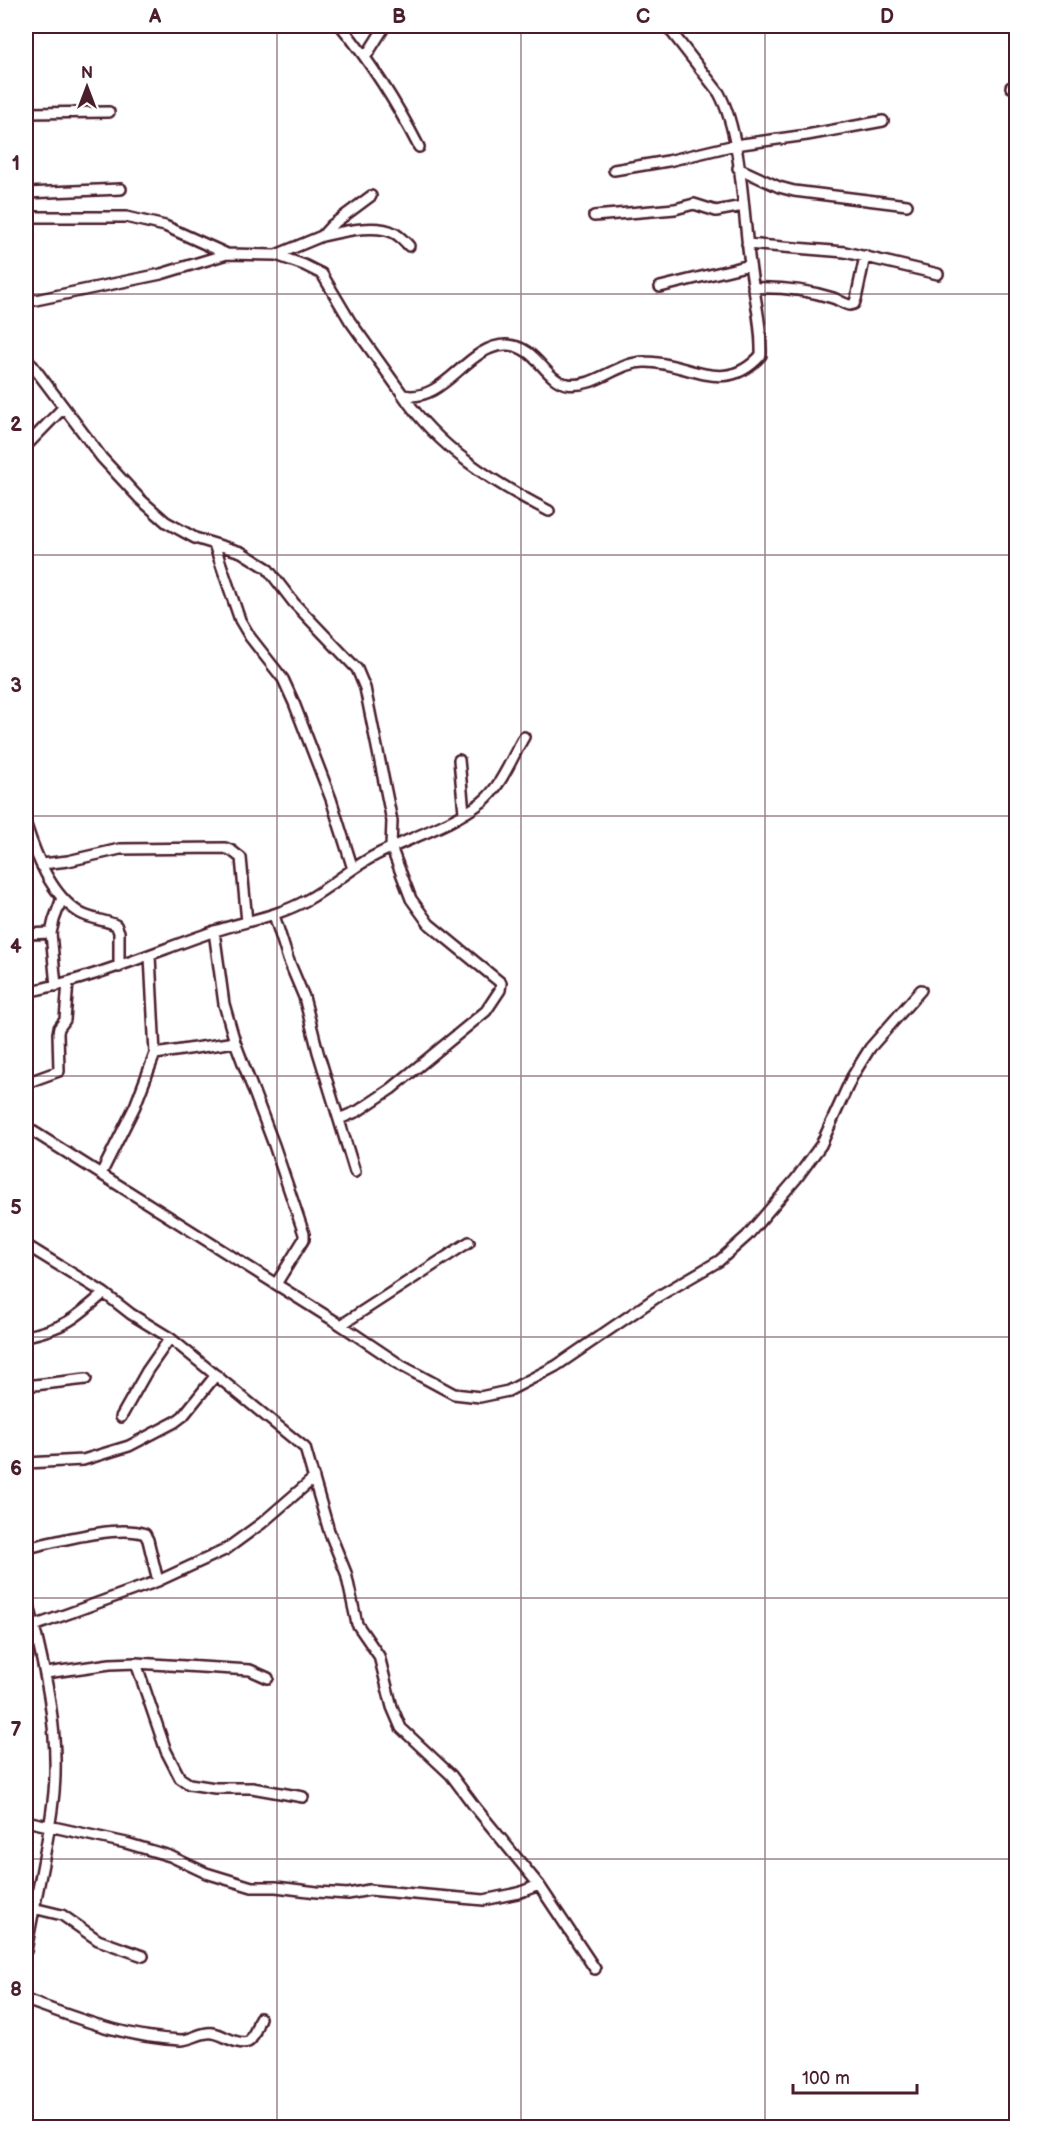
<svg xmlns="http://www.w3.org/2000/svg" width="1042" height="2153" font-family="'Balsamiq Sans',sans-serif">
  <rect width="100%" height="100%" fill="#fff"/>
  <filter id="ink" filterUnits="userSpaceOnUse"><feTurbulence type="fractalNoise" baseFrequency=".0167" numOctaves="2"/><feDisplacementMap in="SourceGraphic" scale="12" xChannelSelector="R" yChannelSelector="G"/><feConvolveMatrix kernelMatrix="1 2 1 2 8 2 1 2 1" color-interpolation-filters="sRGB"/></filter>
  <g filter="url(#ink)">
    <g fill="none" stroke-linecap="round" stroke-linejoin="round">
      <!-- minor casing -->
      <g stroke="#4a1f2b" stroke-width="14">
        <path id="minor" d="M341,26C372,64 397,104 419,147
          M366,56L385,26
          M1011,87L1016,86
          M26,113L109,112
          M738,168L779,187L794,191L907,205
          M614,170L668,161L735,145L807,135L883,121
          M26,193L121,189
          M594,216L675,209L694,204L716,211L743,206
          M26,217H126L165,226L227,254
          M322,236C341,232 376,223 394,233C400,236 404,241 409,246
          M747,244L845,252L938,274
          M276,255L322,236L332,225L371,196
          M660,287L750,265
          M753,288C780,287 807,290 833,298C839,300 844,304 850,305L854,304L856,299L865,256
          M26,302L161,274L227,254L276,255L304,265L322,274L350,321L403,395C445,404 467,344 507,345C537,346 545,381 567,384C595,389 618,361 646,362C689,362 724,397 761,355C762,325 754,295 750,264C743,216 742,135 719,93L667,26
          M26,357L102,458L140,499L166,522L195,538L241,552L267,568L294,603L357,669L365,688L392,821L391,847L411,899L429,924L501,983L500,990L486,1011L391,1089L358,1111L339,1119
          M403,395C438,448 494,483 549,511
          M26,446L63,408
          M214,544L240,620L250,637L283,679L294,703L331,799L353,869
          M459,760L464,812
          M26,825C36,856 51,895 80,913C90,919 105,920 116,925L119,932V967
          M42,864L68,861L120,849L225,848L232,851L241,858L247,922
          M274,915L288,959L304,997L318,1052L355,1172
          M214,931L224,1004L235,1042L274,1145L304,1234V1239L276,1284
          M26,934L51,933
          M56,986L51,933L54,920L62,898
          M26,992C92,979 149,954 212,932C244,921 277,917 307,900C331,887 352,867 376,855C411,837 450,826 482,802C501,787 512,757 524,737
          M155,1054L235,1042
          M26,1083L59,1071L58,1033L59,1028L65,1020L68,982
          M26,1127L341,1325L402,1366L454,1394L480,1397L508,1391L556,1366L657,1297L719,1261L747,1236L796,1179L821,1145L852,1077L870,1048L921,990
          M101,1174L135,1106L155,1054L150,956
          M26,1245L104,1293L131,1314L170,1338L305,1448L329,1531L346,1573L357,1624L379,1656L392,1707L401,1728L451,1775L475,1807L539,1885L595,1969
          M341,1325L469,1242
          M26,1336C63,1329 76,1318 104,1293
          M26,1386L86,1379
          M121,1417L147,1371L170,1338
          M26,1463L83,1460L129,1446L175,1422L183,1416L216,1375
          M26,1548C54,1542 119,1524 145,1534L148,1540L158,1581
          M26,1593C42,1658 60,1725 54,1792C49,1845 35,1899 26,1951
          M34,1626L158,1581L225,1550L262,1523L314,1478
          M136,1663L166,1751L180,1778L189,1784L215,1788H252L303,1797
          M46,1673L110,1664L136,1663L250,1670L268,1678
          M26,1821L126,1843L170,1856L206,1873L252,1887H276L317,1892L348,1894L369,1890L484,1900L518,1893L539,1885
          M33,1908L62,1915L98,1940L143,1956
          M26,2000C79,2019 123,2037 181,2040C192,2040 202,2031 213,2033C223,2034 237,2046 248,2042C254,2039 257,2024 260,2018"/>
      </g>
      <!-- minor -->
      <use href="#minor" stroke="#fff" stroke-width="9"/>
    </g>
  </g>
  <!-- grid -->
  <path fill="none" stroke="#4a1f2b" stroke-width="1.5" stroke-opacity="0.55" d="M277,26V2128M521,26V2128M765,26V2128M26,294H1016M26,555H1016M26,816H1016M26,1076H1016M26,1337H1016M26,1598H1016M26,1859H1016"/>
  <!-- margin -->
  <rect width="1042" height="2153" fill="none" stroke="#fff" stroke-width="66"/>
  <!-- north arrow -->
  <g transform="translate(87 87)" stroke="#ffffff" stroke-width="4.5" paint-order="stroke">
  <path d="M0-4.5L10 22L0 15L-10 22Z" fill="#4a1f2b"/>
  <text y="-9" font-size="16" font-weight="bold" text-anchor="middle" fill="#4a1f2b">N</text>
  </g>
  <!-- scale -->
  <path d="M793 2084v9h124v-9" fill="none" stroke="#4a1f2b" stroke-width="3"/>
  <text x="802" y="2084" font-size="18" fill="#4a1f2b" stroke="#ffffff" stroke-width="4.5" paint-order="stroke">100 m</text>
  <rect x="33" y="33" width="976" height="2087" fill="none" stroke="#4a1f2b" stroke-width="2"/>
  <g font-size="20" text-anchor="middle" font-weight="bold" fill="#4a1f2b">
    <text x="155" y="23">A</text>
    <text x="399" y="23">B</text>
    <text x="643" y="23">C</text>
    <text x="887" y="23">D</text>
    <text x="16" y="170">1</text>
    <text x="16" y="431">2</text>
    <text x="16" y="692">3</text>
    <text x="16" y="953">4</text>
    <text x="16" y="1214">5</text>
    <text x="16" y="1475">6</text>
    <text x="16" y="1736">7</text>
    <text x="16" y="1996">8</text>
  </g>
</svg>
